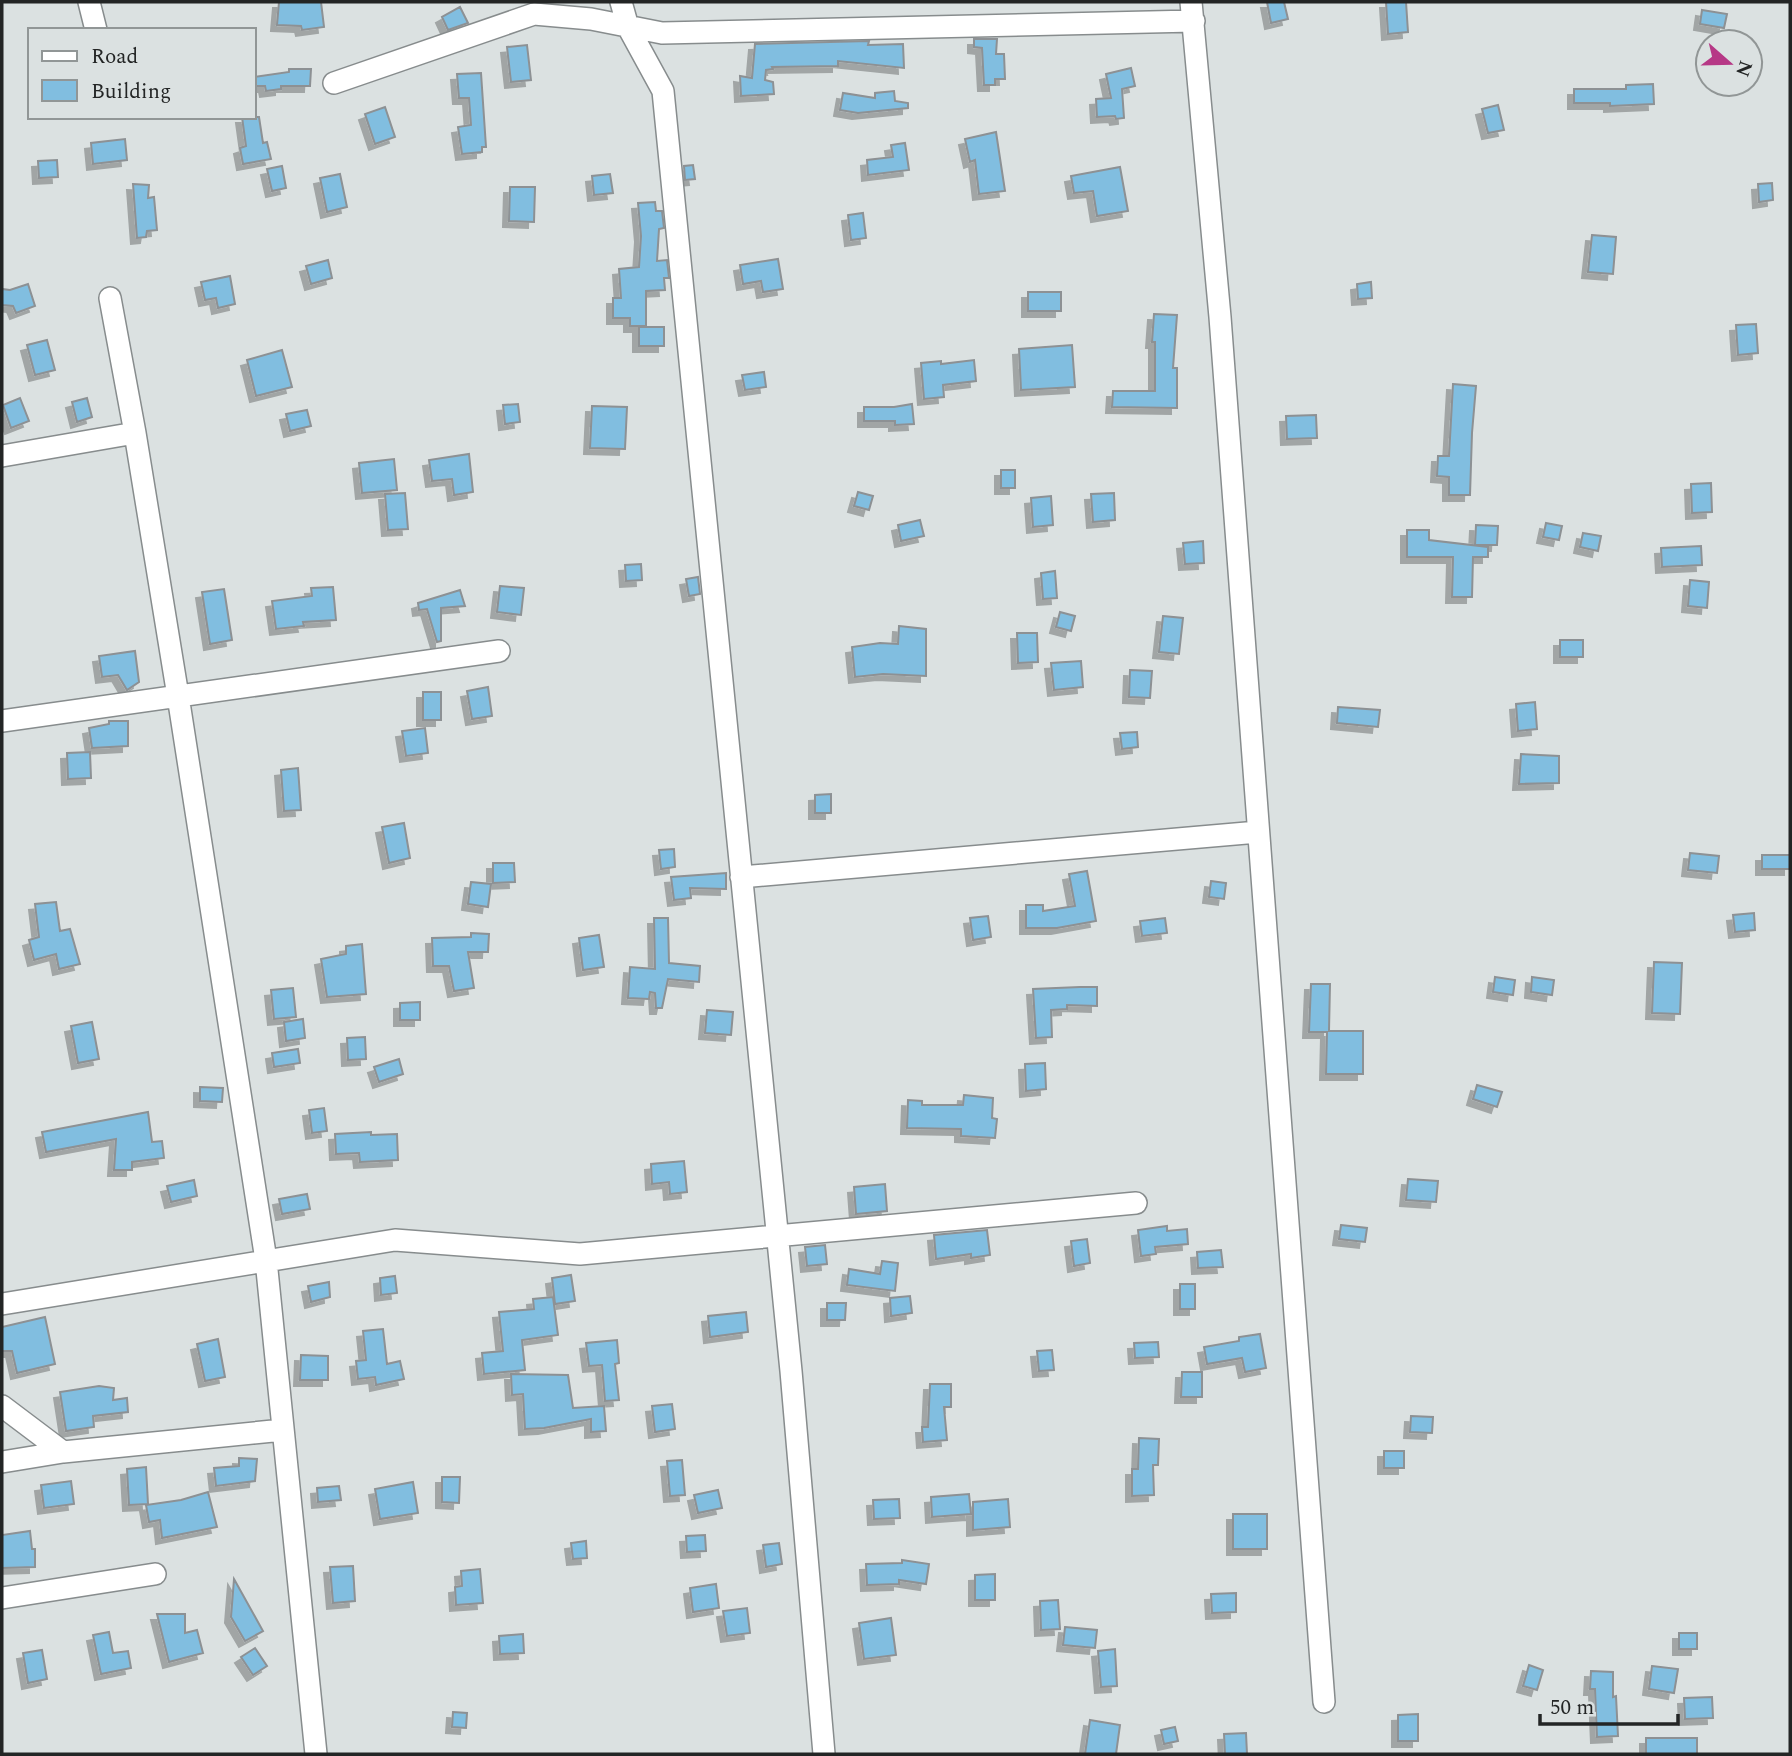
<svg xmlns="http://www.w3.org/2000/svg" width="1792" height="1756" font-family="Spectral,serif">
  <defs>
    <filter id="shadow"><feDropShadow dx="-6" dy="6" stdDeviation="0" flood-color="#0004"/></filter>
  </defs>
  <rect width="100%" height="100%" fill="#dbe1e1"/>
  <!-- building -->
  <path fill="#81bee0" stroke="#8d9194" stroke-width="2" filter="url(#shadow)" d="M279,2H321L324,27L302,30L301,26L277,25Z
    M1267,2H1284L1288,19L1271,23Z
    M1386,2H1406L1408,32L1388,34Z
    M460,7L468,23L448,30L442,17Z
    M1702,10L1727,14L1724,28L1700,24Z
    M974,39H997L996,54H1004L1005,79H995V85H984L982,48L974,47Z
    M869,41L868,45L903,44L904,68L838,61V66L772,67L773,69L766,70L765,80L773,82L774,94L741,96L740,76L752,78L755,44Z
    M527,45L531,80L511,82L507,47Z
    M1131,68L1135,86L1122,89L1124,118L1116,119L1115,116L1097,117L1096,99L1111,98L1106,74Z
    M289,69H311L310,86H281V89L266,91L265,86H254V77L289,72Z
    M481,73L486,147H482V152L462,154L458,127L471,125L469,98H459L457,74Z
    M1653,84L1654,104L1610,106V103H1574V89H1626V85Z
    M894,91L895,101L908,103V108L858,113L840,110L843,93L875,98V93Z
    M1498,105L1504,130L1488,133L1482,109Z
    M385,107L395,137L375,144L365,114Z
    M242,117H259L263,143L267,142L271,159L243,164L240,148L246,146Z
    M996,132L1005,191L979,194L975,160L970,162L965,139Z
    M125,139L127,160L93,164L91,143Z
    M905,143L909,170L868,175L867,160L893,157L891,145Z
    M57,160L58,177L39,178L38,161Z
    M693,165L695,179L685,180L684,166Z
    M282,166L286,188L272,191L267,169Z
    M1120,167L1128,211L1097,216L1093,191L1074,193L1071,176Z
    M340,174L347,207L327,212L320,178Z
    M610,174L613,193L594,195L592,176Z
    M1772,183L1773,200L1759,202L1758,184Z
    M133,184L149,185L148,198L154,197L157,230L147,231L146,237L137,238Z
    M510,187H535L534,222L509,221Z
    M655,202L656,211H662L664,228L659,229L657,261L667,260L669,278H664L665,290L646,291V326H630V318H613V298H621L619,269L639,267L641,236L638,203Z
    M863,213L866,238L851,240L848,215Z
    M1592,235L1616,237L1613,274L1588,272Z
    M778,259L783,289L763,292L761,281L743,284L740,265Z
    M328,260L332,278L311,284L306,266Z
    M230,276L235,304L218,308L216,298L205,300L201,282Z
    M1371,282L1372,298L1358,299L1357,284Z
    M28,284L35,306L16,313L13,306L2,305V289L10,290Z
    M1028,292H1061V311H1028Z
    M1154,314L1177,315L1173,368H1177V408L1112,407L1113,391H1155V342H1152Z
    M1756,324L1758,353L1738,355L1736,325Z
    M639,327H664V346H639Z
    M47,340L55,370L35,375L27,345Z
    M1072,345L1075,387L1021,390L1019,349Z
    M282,350L292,387L256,396L247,360Z
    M974,360L976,381L943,385L944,397L924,399L921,363L941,361V364Z
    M764,372L766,387L745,390L742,375Z
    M1453,384L1476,386L1472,433L1470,495H1449V477L1437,476L1438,456H1449Z
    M20,398L29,421L11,428L3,405Z
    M87,398L92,417L77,422L72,402Z
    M518,404L520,422L505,424L503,405Z
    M912,404L914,424L895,425V421H864V407H894Z
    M592,406L627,407L625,449L590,448Z
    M307,410L311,426L290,431L286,414Z
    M1316,415L1317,438L1287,439L1286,416Z
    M469,454L473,492L454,495L452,479L432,481L429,460Z
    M394,459L397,490L362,493L359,463Z
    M1001,470H1015V488H1001Z
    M1711,483L1712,512L1692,513L1691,484Z
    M858,492L873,496L869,510L854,506Z
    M405,493L408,529L388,530L385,494Z
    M1114,493L1115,520L1093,522L1091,494Z
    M1051,496L1053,525L1033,527L1031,498Z
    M920,520L924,536L901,541L898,525Z
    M1546,523L1562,526L1559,540L1543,537Z
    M1476,525L1498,526L1497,545H1475Z
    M1407,530H1429V540L1488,547V557H1473L1472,597H1452L1453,557H1407Z
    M1583,533L1601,536L1598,551L1580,547Z
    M1203,541L1204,563L1185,564L1183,543Z
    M1701,546L1702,565L1662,567L1661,548Z
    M641,564L642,580L626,581L625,565Z
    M1055,571L1057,598L1043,599L1041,573Z
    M698,577L700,594L689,596L686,579Z
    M1690,580L1709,582L1707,608L1688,606Z
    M500,586L524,588L521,615L497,612Z
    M333,587L336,620L303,622L304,626L276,629L272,601L312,596L311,588Z
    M224,589L232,640L210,644L202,592Z
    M460,590L465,606L441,608V641L437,642L427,609L419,610L418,603Z
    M1060,612L1075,616L1071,631L1056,627Z
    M1163,616L1183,618L1179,654L1159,652Z
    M899,626L926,629V676L883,674L855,677L852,647L880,643L898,644Z
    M1017,633H1037L1038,662L1018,663Z
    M1560,640H1583V657H1560Z
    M135,651L139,682L127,690L118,675L102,677L99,656Z
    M1081,661L1083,687L1054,690L1051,663Z
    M1130,670L1152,671L1150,698L1129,697Z
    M488,687L492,716L472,719L467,691Z
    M423,692H441V720H423Z
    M1535,702L1537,729L1518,731L1516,704Z
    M1338,707L1380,710L1378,727L1337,723Z
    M109,721H128V746L92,748L89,728L109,724Z
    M425,728L428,753L406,756L402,731Z
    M1137,732L1138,747L1122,749L1120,733Z
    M90,752L91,778L68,779L67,753Z
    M1521,754L1559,756V783L1519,784Z
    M298,768L301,810L284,811L281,770Z
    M831,794V813H815V795Z
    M404,823L410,858L389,863L382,827Z
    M674,849L675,867L661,869L659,850Z
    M1690,853L1719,856L1717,873L1688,870Z
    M1762,855H1790V869H1762Z
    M493,863H514L515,882L493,883Z
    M1087,871L1096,921L1057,928H1026V905H1043V911L1075,906L1069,874Z
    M726,873V889L690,888L691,898L674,900L671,877Z
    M1211,881L1226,883L1224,899L1209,897Z
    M471,882L491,884L488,907L468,904Z
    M56,902L60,931L70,929L80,964L59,969L56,954L34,960L29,940L39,937L35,904Z
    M1754,913L1755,930L1735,932L1733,915Z
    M988,916L991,937L973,940L970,918Z
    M654,918H668L669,963L700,966L699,982L668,979L662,1008H656L655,993L650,992L649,999L628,998L630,967L655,969Z
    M1165,918L1167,933L1142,936L1140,921Z
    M471,933L489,934L488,952H468L474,988L454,991L449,966H433L432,938L471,937Z
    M599,935L604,967L583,970L579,938Z
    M362,944L366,994L327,997L321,959L346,954V946Z
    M1654,962L1682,963L1680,1014L1652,1013Z
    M1495,977L1515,980L1513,995L1493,992Z
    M1532,977L1554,980L1552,995L1531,992Z
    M1311,984H1330L1329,1031H1363V1074H1326L1327,1032H1309Z
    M1080,987H1097V1006L1067,1005V1009L1051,1010L1052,1037L1036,1038L1033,989Z
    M293,988L296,1017L274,1019L271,990Z
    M420,1002V1020H400V1003Z
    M707,1010L733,1012L731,1035L705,1033Z
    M303,1019L305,1038L286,1041L284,1022Z
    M92,1022L99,1059L78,1063L71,1026Z
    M365,1037L366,1059L348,1060L347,1038Z
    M298,1049L300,1063L274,1067L272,1053Z
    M399,1059L403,1074L379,1082L374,1067Z
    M1045,1063L1046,1089L1026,1091L1025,1064Z
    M1477,1085L1502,1092L1497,1107L1473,1099Z
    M200,1087L223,1088L222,1102L200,1101Z
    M964,1095L993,1098L992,1118L997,1119L995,1138L961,1136V1129L907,1128L908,1100L922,1101V1105H963Z
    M324,1108L327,1131L312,1133L309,1110Z
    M148,1112L152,1142L162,1141L164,1158L132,1162V1170H114L116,1139L46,1152L42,1132Z
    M371,1132V1135L397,1134L398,1160L360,1162L359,1153L336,1154L335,1134Z
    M684,1161L687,1192L670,1194L669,1182L652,1184L651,1164Z
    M1408,1179L1438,1181L1436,1202L1406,1200Z
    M194,1180L197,1196L171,1202L167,1186Z
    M885,1184L887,1211L856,1214L854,1187Z
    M307,1194L310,1209L282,1214L279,1199Z
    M1341,1225L1367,1228L1365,1242L1339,1239Z
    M1167,1226V1231L1187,1229L1188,1244L1155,1247L1156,1254L1141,1256L1138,1230Z
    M987,1230L990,1255L971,1258V1254L936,1259L934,1235Z
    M1087,1239L1090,1263L1074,1266L1071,1241Z
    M825,1245L827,1264L807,1266L805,1247Z
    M1221,1250L1223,1267L1198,1268L1197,1252Z
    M882,1261L898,1263L895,1291L847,1285L849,1269L880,1274Z
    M571,1275L575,1301L555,1304L552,1278Z
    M395,1276L397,1293L381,1295L380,1278Z
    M329,1282L330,1297L311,1302L308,1286Z
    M1180,1284H1195V1309H1180Z
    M910,1296L912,1313L891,1316L890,1298Z
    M553,1297L558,1335L522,1340L525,1370L484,1374L482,1353L503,1351L499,1312L534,1309L533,1299Z
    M827,1303H846L845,1320H827Z
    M746,1312L748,1332L710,1337L708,1316Z
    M45,1317L55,1364L17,1373L12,1351H2V1327Z
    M383,1329L387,1364L400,1361L404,1379L376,1385L375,1377L358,1379L356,1361L366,1360L363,1331Z
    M1260,1334L1266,1368L1245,1372L1242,1358L1207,1364L1204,1347L1239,1341V1337Z
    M218,1339L225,1377L205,1381L197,1344Z
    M617,1340L619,1363L615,1364L619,1400L605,1401L602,1365L589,1366L586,1343Z
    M1158,1342L1159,1357L1135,1358L1134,1343Z
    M1052,1350L1054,1370L1039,1371L1037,1351Z
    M301,1355L328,1356V1380H300Z
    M1182,1372H1202V1397H1181Z
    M511,1374L568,1375L573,1408L604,1406L606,1431L591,1432V1419L544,1428L525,1429L523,1394L512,1395Z
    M930,1384H951V1407H944L947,1440L923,1442L922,1427H928Z
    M99,1386L114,1388L113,1400L127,1398L128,1412L93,1416L94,1427L66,1431L60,1392Z
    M672,1404L675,1429L655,1432L652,1406Z
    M1411,1416L1433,1417L1432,1433L1410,1432Z
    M1139,1438L1159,1439L1158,1465H1153L1154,1495L1132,1496V1469H1138Z
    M1384,1451H1404V1468H1384Z
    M239,1458L257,1459L255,1481L216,1486L214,1468L239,1466Z
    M682,1460L685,1495L670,1496L667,1461Z
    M146,1467L148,1504L129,1505L127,1469Z
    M442,1477H460L459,1503L442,1502Z
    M71,1481L74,1504L44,1508L41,1485Z
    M413,1482L418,1513L380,1519L375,1489Z
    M339,1486L341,1500L318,1502L317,1488Z
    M718,1490L722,1508L698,1513L694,1495Z
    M208,1492L217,1527L162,1538L160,1520L149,1522L146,1505L181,1500Z
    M969,1494L971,1514L932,1517L931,1497Z
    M899,1499L900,1518L874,1519L873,1500Z
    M1008,1499L1010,1527L973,1530V1502Z
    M1233,1514H1267V1549H1233Z
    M30,1531L32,1549H35V1567L2,1568V1535Z
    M705,1535L706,1551L687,1552L686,1536Z
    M586,1541L587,1558L573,1559L571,1543Z
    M779,1543L782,1564L766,1567L763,1545Z
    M902,1560L929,1564L926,1584L899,1580V1584L867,1585L866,1564L902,1563Z
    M353,1566L355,1601L333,1603L330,1567Z
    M480,1569L483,1603L456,1605L455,1587L462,1586L461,1571Z
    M995,1574V1600H975V1575Z
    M234,1579L263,1631L245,1641L231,1617Z
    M716,1584L719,1608L693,1612L690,1588Z
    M1236,1593V1612L1212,1613L1211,1594Z
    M1058,1600L1060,1629L1041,1630L1040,1601Z
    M747,1608L750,1633L727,1636L723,1611Z
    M157,1614H185V1633L197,1630L203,1653L169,1662Z
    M891,1618L896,1655L864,1659L859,1623Z
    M1065,1627L1097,1630L1095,1648L1063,1645Z
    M109,1632L113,1653L128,1651L131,1668L101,1674L93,1635Z
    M1679,1633H1697V1649H1679Z
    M523,1634L524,1653L500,1654L499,1636Z
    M255,1648L267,1666L253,1675L241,1657Z
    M1115,1649L1117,1686L1101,1687L1098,1651Z
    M42,1650L47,1679L28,1683L23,1653Z
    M1529,1665L1543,1670L1537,1690L1523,1686Z
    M1652,1666L1678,1669L1674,1693L1649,1689Z
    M1591,1671L1613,1672V1697L1616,1696L1618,1736L1597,1737L1595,1689H1590Z
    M1712,1697L1713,1718L1685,1719L1684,1698Z
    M453,1712L467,1713L466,1728L452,1727Z
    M1418,1714V1741H1398V1715Z
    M1090,1720L1120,1725L1116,1754H1085Z
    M1175,1727L1178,1741L1164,1744L1161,1730Z
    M1246,1733L1247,1754H1225L1224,1734Z
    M1646,1738H1697V1754H1646Z"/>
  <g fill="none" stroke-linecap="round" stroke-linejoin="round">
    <!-- minor casing -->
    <g stroke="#878c8d" stroke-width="24">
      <path id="minor" d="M89,2L96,30
        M621,2L628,27L663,91L791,1371L824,1754
        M1191,2L1220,317L1324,1702
        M334,83L534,14L591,19L662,33L1194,21
        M110,298L135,433L178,696L266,1260L316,1754
        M2,456L135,433
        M2,721L499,651
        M741,877L1258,832
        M2,1304L395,1240L580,1254L1136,1203
        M2,1406L63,1452
        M2,1462L63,1452L283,1430
        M2,1598L155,1574"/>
    </g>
    <!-- minor -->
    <use href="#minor" stroke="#fff" stroke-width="21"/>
  </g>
  <!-- border -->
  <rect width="1792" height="1756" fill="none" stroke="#232525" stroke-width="7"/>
  <!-- legend -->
  <rect x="28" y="28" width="228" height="91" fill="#dbe1e1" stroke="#919696" stroke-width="2"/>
  <rect x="42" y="51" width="35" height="10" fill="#ffffff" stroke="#919696" stroke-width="2"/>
  <text x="91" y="63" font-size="21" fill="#232525">Road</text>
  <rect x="42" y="80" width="35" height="21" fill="#81bee0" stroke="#919696" stroke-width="2"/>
  <text x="91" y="98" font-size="21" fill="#232525">Building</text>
  <!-- north arrow -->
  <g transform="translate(1729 63) rotate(110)"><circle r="33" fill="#dbe1e1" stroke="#919696" stroke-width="2"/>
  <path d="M0-5L12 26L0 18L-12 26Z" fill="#b63886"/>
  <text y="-10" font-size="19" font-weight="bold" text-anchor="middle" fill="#232525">N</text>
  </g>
  <!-- scale -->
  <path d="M1540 1714v10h138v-10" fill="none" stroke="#232525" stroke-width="3.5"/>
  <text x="1550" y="1714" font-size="21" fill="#232525" stroke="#dbe1e1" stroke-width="5" paint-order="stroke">50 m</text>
</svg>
